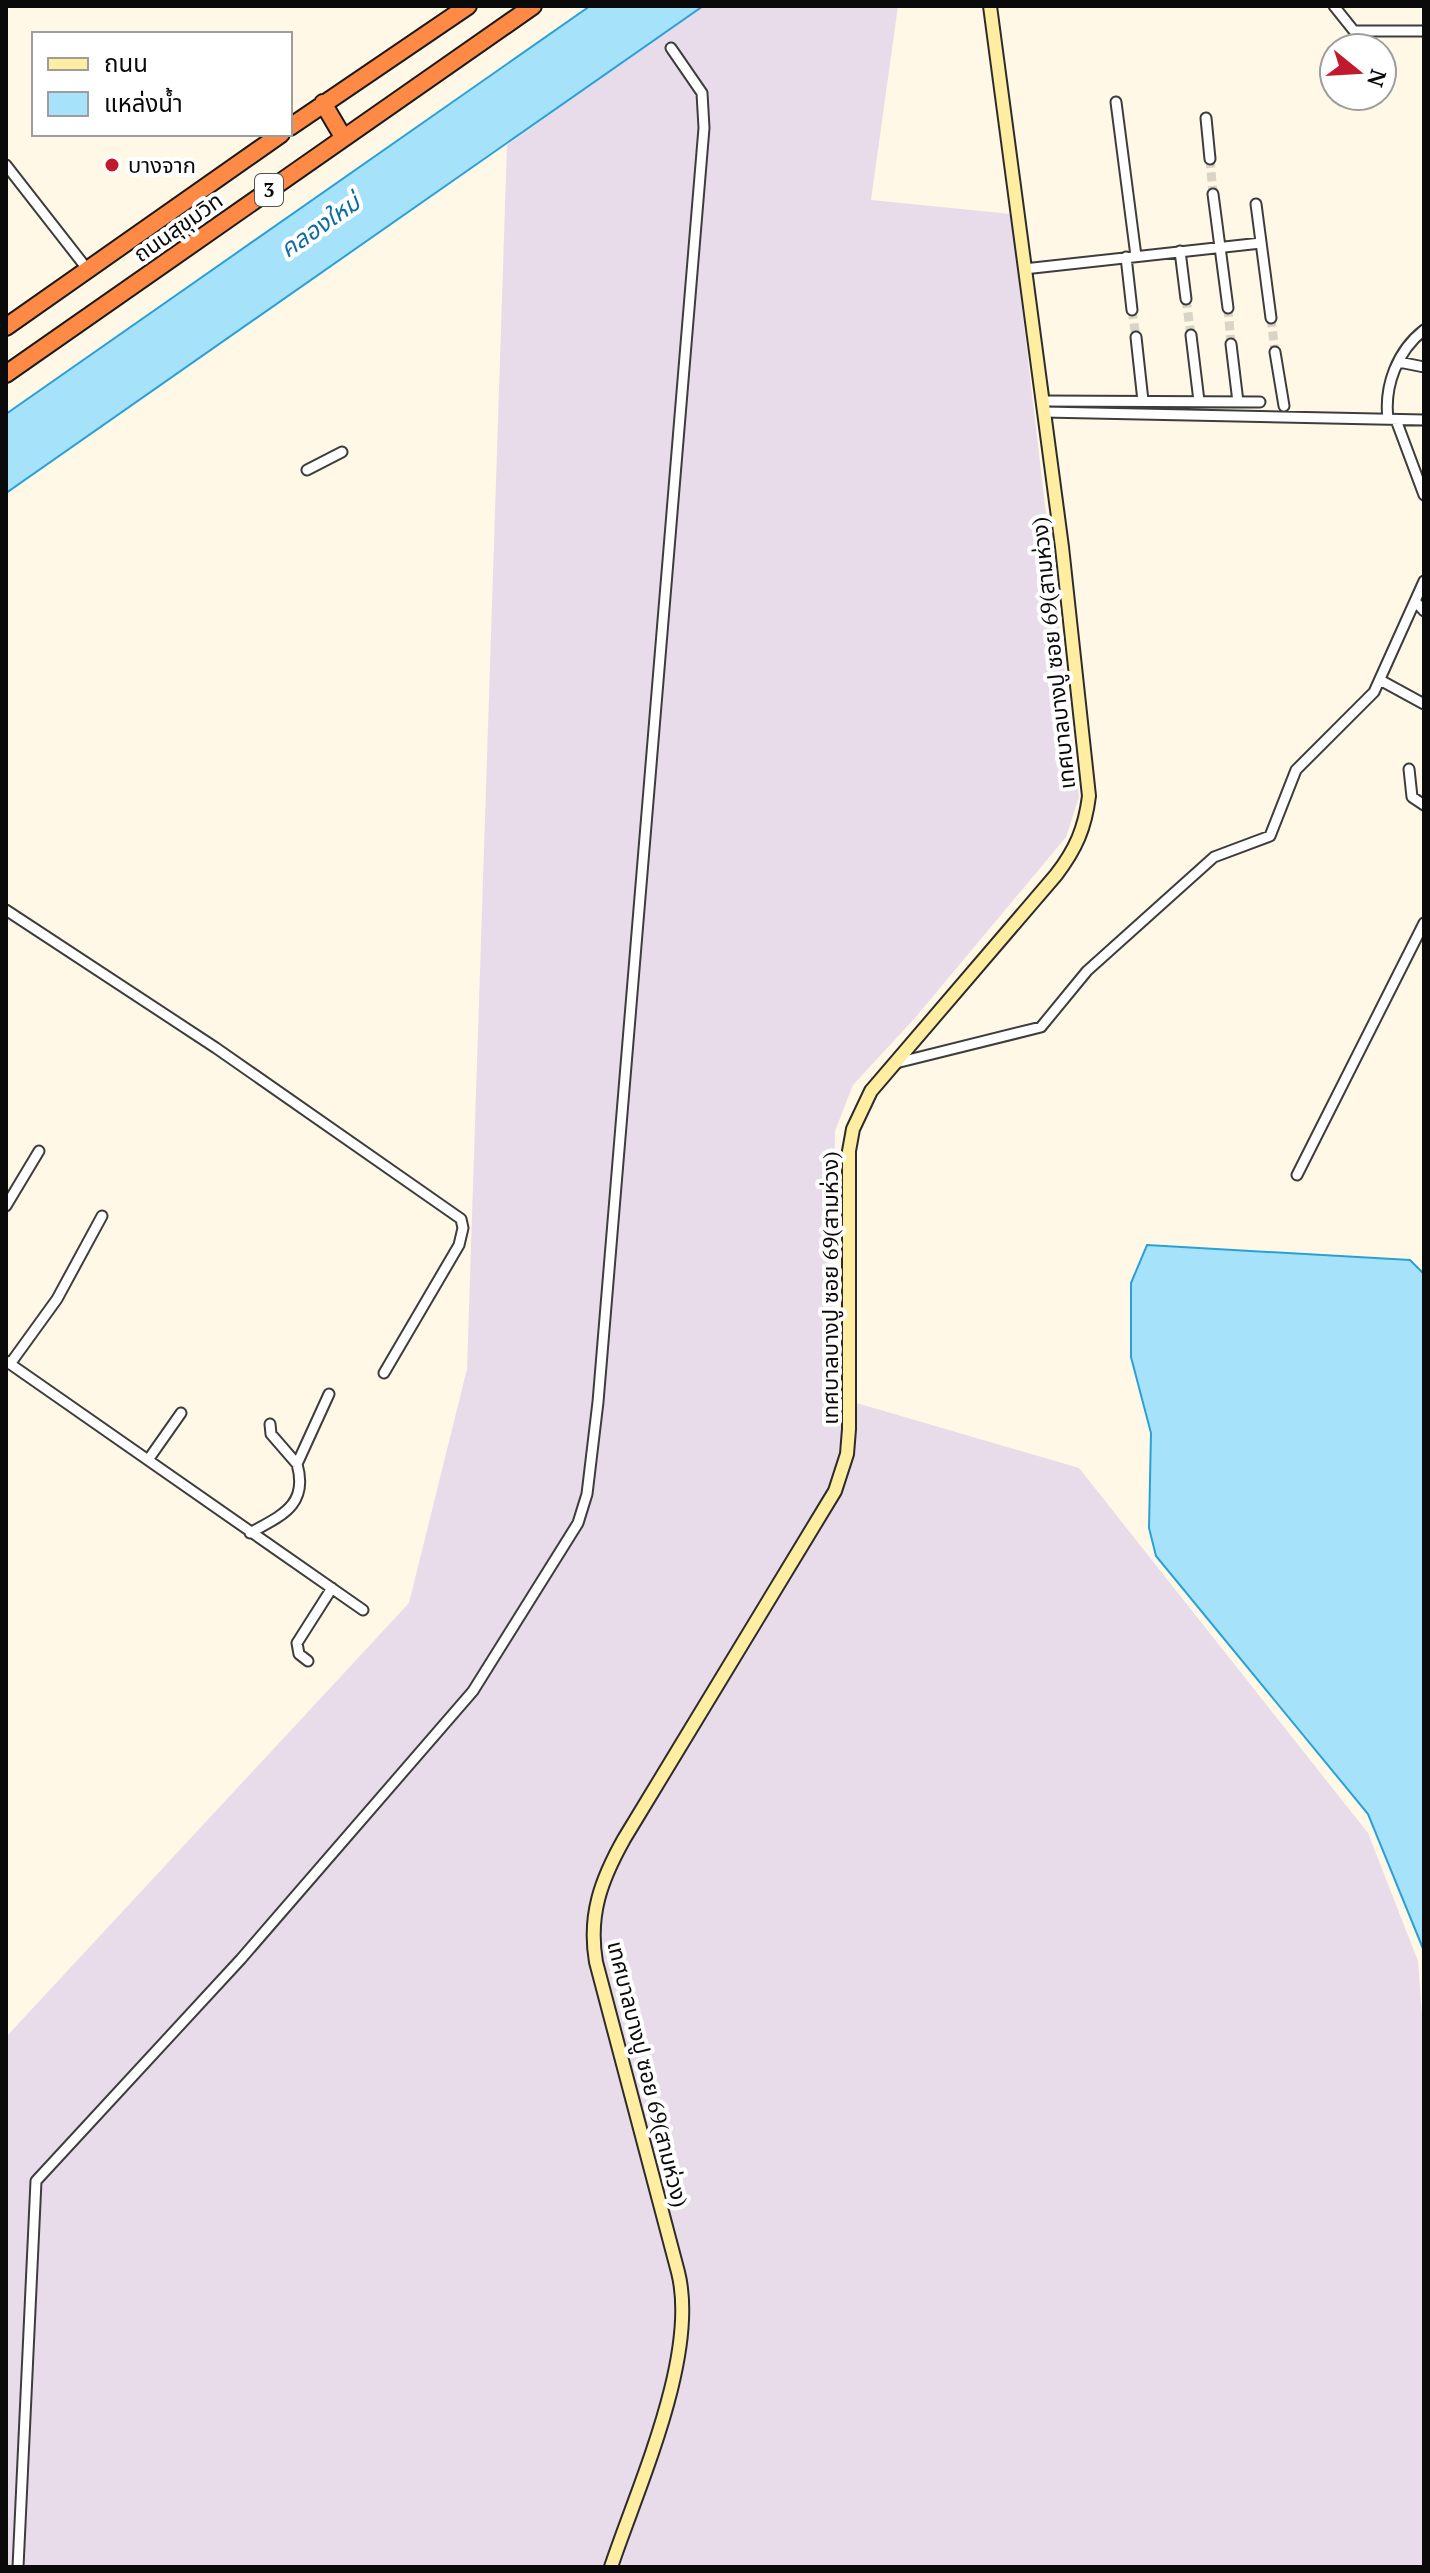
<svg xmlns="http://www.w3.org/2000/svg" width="1430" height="2573" font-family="'PT Serif','Noto Sans Thai',serif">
  <rect width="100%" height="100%" fill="#fff8e7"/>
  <!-- industrial -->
  <path fill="#e8dcea" d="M701,6H898L871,200L1011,214L1079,797L1066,837L915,1018L853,1085L835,1131L833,1333L836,1397L1079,1468L1368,1833L1418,1961L1424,2043V2567H6V2037L409,1603L467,1369L507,145Z"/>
  <!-- water -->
  <path fill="#a7e2fb" stroke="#29a0d7" stroke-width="2" d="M590,6H703L6,493V414Z
    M1147,1245L1410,1260L1424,1274V1951L1368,1814L1156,1556L1149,1528L1151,1433L1131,1357V1283Z"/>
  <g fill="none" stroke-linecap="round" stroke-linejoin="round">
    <!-- street-tunnel -->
    <path stroke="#dad4c6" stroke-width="9" stroke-dasharray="9 4.5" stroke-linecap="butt" d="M1210,159L1213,194
      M1186,299L1191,335
      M1228,308L1231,344
      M1132,310L1136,337
      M1271,318L1275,352"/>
    <!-- street casing -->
    <g stroke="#3d3d3d" stroke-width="13">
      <path id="street" d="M1334,6L1354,31H1424
        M1116,102L1136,256
        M1206,118L1210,159
        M6,165L88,270
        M1213,194L1228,308
        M1256,204L1271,318
        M1180,251L1186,299
        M1126,257L1132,310
        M1024,269L1261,243
        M1191,335L1199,401
        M1136,337L1143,401
        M1231,344L1238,402
        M1275,352L1284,406
        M1399,362L1424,367
        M1042,401L1260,402
        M1044,412L1424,420
        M1388,419C1384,386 1397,351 1424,330
        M1396,420L1424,495
        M307,470L342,452
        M1415,601L1424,611
        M1380,680L1424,704
        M1409,769L1412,797L1424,805
        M6,910L216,1048L461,1219L463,1228L459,1245L384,1373
        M896,1063L1041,1027L1087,971L1214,857L1270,836L1296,770L1374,692L1424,581
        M1297,1175L1424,923
        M6,1206L39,1151
        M6,1361L363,1610
        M10,1364L57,1299L102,1216
        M270,1424L271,1434L297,1464
        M148,1460L181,1413
        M250,1533C280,1516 309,1506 297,1464L329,1394
        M308,1661L299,1654L297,1643L332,1588
        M18,2567L36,2181L241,1959L473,1691L578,1523L587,1494L598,1402L704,128L702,93L671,48"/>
    </g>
    <!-- secondary casing -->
    <g stroke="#2c2c2c" stroke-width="16">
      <path id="secondary" d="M611,2567C638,2486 699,2355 678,2272L596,1962C588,1915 601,1880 624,1839L835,1491L847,1454L849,1429V1151L853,1129L871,1091L1056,875C1076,849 1085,828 1089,796L1062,547L990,6"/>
    </g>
    <!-- highway casing -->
    <g stroke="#1b1b1b" stroke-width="20">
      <path id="highway" d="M323,103L343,137
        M290,127L468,6
        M6,327L281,134
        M6,374L533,6"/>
    </g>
    <!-- street -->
    <use href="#street" stroke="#fff" stroke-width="9"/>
    <!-- secondary -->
    <use href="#secondary" stroke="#ffeda2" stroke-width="12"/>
    <!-- highway -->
    <use href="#highway" stroke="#ff8a45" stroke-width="16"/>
  </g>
  <!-- markers -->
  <circle fill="#c2192f" stroke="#fff" stroke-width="3" cx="112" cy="165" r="8"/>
  <g text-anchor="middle" stroke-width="8" stroke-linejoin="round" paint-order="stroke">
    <!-- shield labels -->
    <rect fill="#fff" stroke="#545454" stroke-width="2" x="255" y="174" width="28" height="32" rx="6"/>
    <g font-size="20" font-weight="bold" fill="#0a0a0a">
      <text x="269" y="197">3</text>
    </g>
    <!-- poi labels -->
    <g font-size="22" fill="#0a0a0a" stroke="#fff" text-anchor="start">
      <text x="128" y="173">บางจาก</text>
    </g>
    <!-- street labels -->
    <g font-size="22" fill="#0a0a0a" stroke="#fff">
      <text transform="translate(178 227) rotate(-35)" y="8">ถนนสุขุมวิท</text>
      <text transform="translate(1053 653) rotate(-96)" y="8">เทศบาลบางปู ซอย 69(สามห่วง)</text>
      <text transform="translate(830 1288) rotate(-90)" y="8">เทศบาลบางปู ซอย 69(สามห่วง)</text>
      <text transform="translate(648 2074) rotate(76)" y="8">เทศบาลบางปู ซอย 69(สามห่วง)</text>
    </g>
    <!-- water labels -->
    <g font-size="24" font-style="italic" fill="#0c6da3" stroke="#fff">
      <text transform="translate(320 226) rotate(-35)" y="8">คลองใหม่</text>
    </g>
  </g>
  <!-- border -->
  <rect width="1430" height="2573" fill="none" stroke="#0a0a0a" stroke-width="16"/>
  <!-- legend -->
  <rect x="32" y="32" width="260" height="104" fill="#ffffff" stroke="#9d9d9d" stroke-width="2"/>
  <rect x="48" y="58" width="40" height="12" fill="#ffeda2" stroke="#9d9d9d" stroke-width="2"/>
  <text x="104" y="72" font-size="24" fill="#0a0a0a">ถนน</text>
  <rect x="48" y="92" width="40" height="24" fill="#a7e2fb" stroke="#9d9d9d" stroke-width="2"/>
  <text x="104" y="112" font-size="24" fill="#0a0a0a">แหล่งน้ำ</text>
  <!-- north arrow -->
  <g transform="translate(1358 72) rotate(108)"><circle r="38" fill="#ffffff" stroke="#9d9d9d" stroke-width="2"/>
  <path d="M0-6L14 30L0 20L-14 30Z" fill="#c2192f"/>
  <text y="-12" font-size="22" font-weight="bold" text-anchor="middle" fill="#0a0a0a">N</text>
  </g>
</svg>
